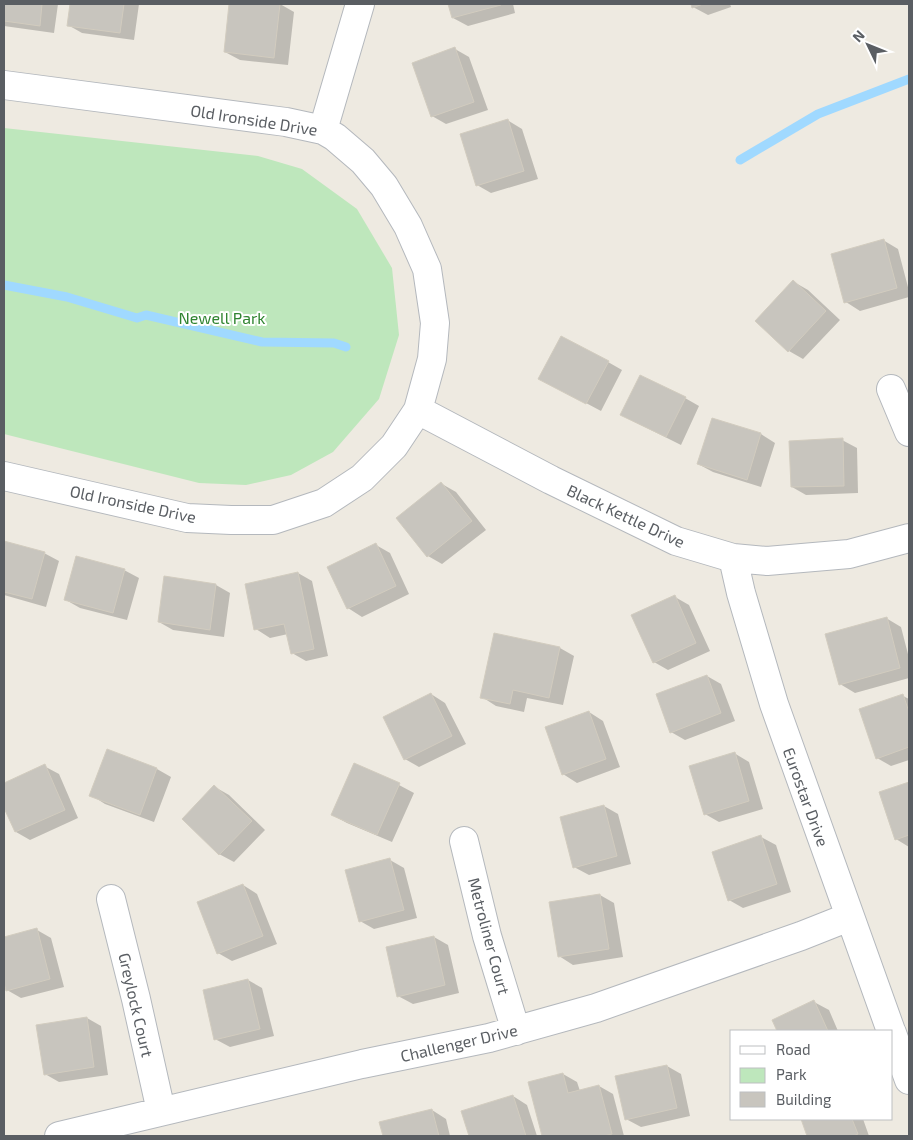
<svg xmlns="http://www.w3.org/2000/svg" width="913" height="1140" font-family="'Exo 2',sans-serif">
  <rect width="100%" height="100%" fill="#eeeae1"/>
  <!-- green -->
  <path fill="#bee7bc" d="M4,128L258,156L302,169L357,209L392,268L399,335L379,399L333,452L291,475L246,485L199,483L4,434Z"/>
  <!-- shadow -->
  <path fill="#0003" d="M4,4H58L54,33L4,26Z
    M71,4H139L134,40L82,33L68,25Z
    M230,4H280L294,12L288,65L240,60L225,52Z
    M449,4H513L515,13L468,26L453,18Z
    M692,4H730L731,7L708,15L693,7Z
    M455,49L469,57L488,110L446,124L432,116Z
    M507,120L522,129L538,179L491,193L477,185Z
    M883,240L898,249L909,291V297L860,311L846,302Z
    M794,282L808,290L840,320L803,359L789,351L757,321Z
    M608,362L622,370L601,411L554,386Z
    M685,398L699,406L681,445L621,415Z
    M712,419L761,434L775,443L761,487L713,472L698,464Z
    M842,440L857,448L858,493L806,495L792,487Z
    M442,484L456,492L486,530L442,564L428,556Z
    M4,542L44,553L59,561L46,607L4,595Z
    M376,545L390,553L409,594L362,617L348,608Z
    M124,570L139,578L127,620L80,608L66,600Z
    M298,573L312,581L328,656L306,661L292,653L288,634L270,638L256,629Z
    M216,585L230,593L224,637L173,630L159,622Z
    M675,597L689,605L710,651L668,670L654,662Z
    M886,618L901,627L909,658V678L855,693L840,684Z
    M560,648L574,656L563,705L527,698L524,712L496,706L482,697Z
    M707,676L721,684L735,721L685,740L671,732Z
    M431,694L445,703L466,744L419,767L405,759Z
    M903,696L909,699V760L891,766L877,758Z
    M589,712L603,721L620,767L577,783L563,774Z
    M107,751L157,769L171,777L154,822L105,804L91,795Z
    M734,753L749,762L763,809L719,822L705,814Z
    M354,765L399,785L414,793L392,842L347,823L332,815Z
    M44,766L59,774L78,818L30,840L16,832L4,805V784Z
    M909,783V847L896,839L880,793Z
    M215,787L229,795L265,830L234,862L219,854Z
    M604,806L618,814L631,864L589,875L574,867Z
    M761,837L776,845L791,892L743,908L729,900Z
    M390,860L404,868L417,918L374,929L360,921Z
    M243,885L257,894L277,944L232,961L218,953Z
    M600,895L614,903L623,957L573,965L559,956Z
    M37,930L51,938L64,987L21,998L7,990L4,977V938Z
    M434,937L448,945L459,993L413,1004L398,996Z
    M248,980L262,988L274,1036L230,1047L215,1039Z
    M814,1002L829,1010L838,1031H778L774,1021Z
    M87,1018L101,1026L108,1075L59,1082L45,1074Z
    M667,1066L681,1074L690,1116L641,1127L626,1119Z
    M563,1074L577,1082L580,1091L599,1086L613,1094L624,1136H543L530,1082Z
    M513,1096L527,1105L537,1136H471L463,1112Z
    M432,1110L446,1119L450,1136H384L381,1123Z
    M802,1119H863L869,1136H809Z"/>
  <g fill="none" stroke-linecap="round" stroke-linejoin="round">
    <!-- stream -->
    <path stroke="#a0d9ff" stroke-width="9" d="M740,160L818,114L909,79
      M4,285L67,297L137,318L146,315L262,342L334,343L346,347"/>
  </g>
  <!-- building -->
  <path fill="#c8c5be" stroke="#d2ccbf" d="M4,4H42L40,26L4,21Z
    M70,4H124L120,33L67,26Z
    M229,4H280L274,58L224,52Z
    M448,4H501V5L452,18Z
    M691,4H703L692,8Z
    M455,47L474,102L431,117L412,63Z
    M508,119L524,171L476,186L460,134Z
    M884,239L897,288L844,303L831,254Z
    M793,280L826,311L788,352L755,321Z
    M561,336L609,361L586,404L538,379Z
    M640,375L686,397L666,437L620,415Z
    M712,418L761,433L747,480L697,464Z
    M843,438L844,486L791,487L789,441Z
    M441,482L472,521L427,557L396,518Z
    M4,541L45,552L32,599L4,592Z
    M376,543L396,586L347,609L327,567Z
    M76,556L125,569L113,613L64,600Z
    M298,572L314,649L291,654L284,624L254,630L245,584Z
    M164,576L216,584L210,630L158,622Z
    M675,595L696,643L653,663L631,615Z
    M887,617L900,668L839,685L825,634Z
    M494,633L560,647L549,698L513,690L510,704L480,698Z
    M707,675L721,713L670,733L656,694Z
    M431,693L452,736L404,760L383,717Z
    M903,694L909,712V747L876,759L859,709Z
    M589,711L606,759L562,775L545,727Z
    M107,749L157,768L140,815L89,796Z
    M735,752L749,801L704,815L689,766Z
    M354,763L400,783L377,835L331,815Z
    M45,764L65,810L15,832L4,808V783Z
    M909,782V835L895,840L879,792Z
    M214,785L252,821L219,855L182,819Z
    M604,805L617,856L573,868L560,817Z
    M761,835L777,884L728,901L712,852Z
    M390,858L404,910L359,922L345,870Z
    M243,884L263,936L217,954L197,902Z
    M600,894L609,949L558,957L549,902Z
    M37,928L50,979L6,991L4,982V937Z
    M434,936L445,985L397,997L386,947Z
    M248,979L260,1029L214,1040L203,990Z
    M814,1000L828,1031H777L772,1020Z
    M87,1017L94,1067L44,1075L36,1025Z
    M667,1065L677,1108L625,1120L615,1076Z
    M563,1073L568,1093L599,1085L612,1134L604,1136H542L528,1082Z
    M513,1095L526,1136H469L461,1111Z
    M432,1109L439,1136H383L379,1122Z
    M801,1119H852L858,1134L853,1136H807Z"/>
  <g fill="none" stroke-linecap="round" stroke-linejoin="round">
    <!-- street casing -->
    <g stroke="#b4b8bd" stroke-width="30">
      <path id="street" d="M4,85L286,122L323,130L335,137L363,161L384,186L408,226L427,269L435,323L432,359L418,410L394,446L362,478L324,503L273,520H231L187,518L4,476
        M323,130L360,4
        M891,389L909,432
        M418,410L551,480L676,541L733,558L767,561L849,554L909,538
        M733,558L741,593L774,704L891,1031
        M464,841L487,936L516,1031
        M111,899L136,999L161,1111
        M892,1033L909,1080
        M59,1136L362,1064L489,1038L596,1008L801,936L849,917"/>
    </g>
    <!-- street -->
    <use href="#street" stroke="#fff" stroke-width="28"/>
  </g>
  <g text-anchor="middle" stroke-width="4" stroke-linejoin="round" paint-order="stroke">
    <!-- street labels -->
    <g font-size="16" fill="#5a5e63" stroke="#fff">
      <text transform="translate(254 120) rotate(9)" y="6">Old Ironside Drive</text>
      <text transform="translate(133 504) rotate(12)" y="6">Old Ironside Drive</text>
      <text transform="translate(626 516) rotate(25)" y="6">Black Kettle Drive</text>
      <text transform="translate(806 797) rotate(70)" y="6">Eurostar Drive</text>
      <text transform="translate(489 936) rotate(75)" y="6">Metroliner Court</text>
      <text transform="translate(136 1005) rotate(77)" y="6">Greylock Court</text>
      <text transform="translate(459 1043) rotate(-13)" y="6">Challenger Drive</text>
    </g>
    <!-- park labels -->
    <g font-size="16" fill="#308431" stroke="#fff">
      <text x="222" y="324">Newell Park</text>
    </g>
  </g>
  <!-- border -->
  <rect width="913" height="1140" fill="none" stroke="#5a5e63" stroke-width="10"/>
  <!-- legend -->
  <rect x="730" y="1030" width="162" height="90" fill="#ffffff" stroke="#bdbfc1"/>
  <rect x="740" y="1046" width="25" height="8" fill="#ffffff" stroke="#bdbfc1"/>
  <text x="776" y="1055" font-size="15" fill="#5a5e63">Road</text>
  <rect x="740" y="1068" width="25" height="15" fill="#bee7bc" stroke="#bdbfc1"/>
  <text x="776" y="1080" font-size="15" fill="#5a5e63">Park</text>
  <rect x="740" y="1092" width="25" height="15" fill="#c8c5be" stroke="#bdbfc1"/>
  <text x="776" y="1105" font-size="15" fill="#5a5e63">Building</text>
  <!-- north arrow -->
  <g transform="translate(868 45) rotate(313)" stroke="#ffffff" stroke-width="4" paint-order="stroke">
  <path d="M0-4L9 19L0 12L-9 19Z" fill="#5a5e63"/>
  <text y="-8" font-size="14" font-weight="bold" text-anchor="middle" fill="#5a5e63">N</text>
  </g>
</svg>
